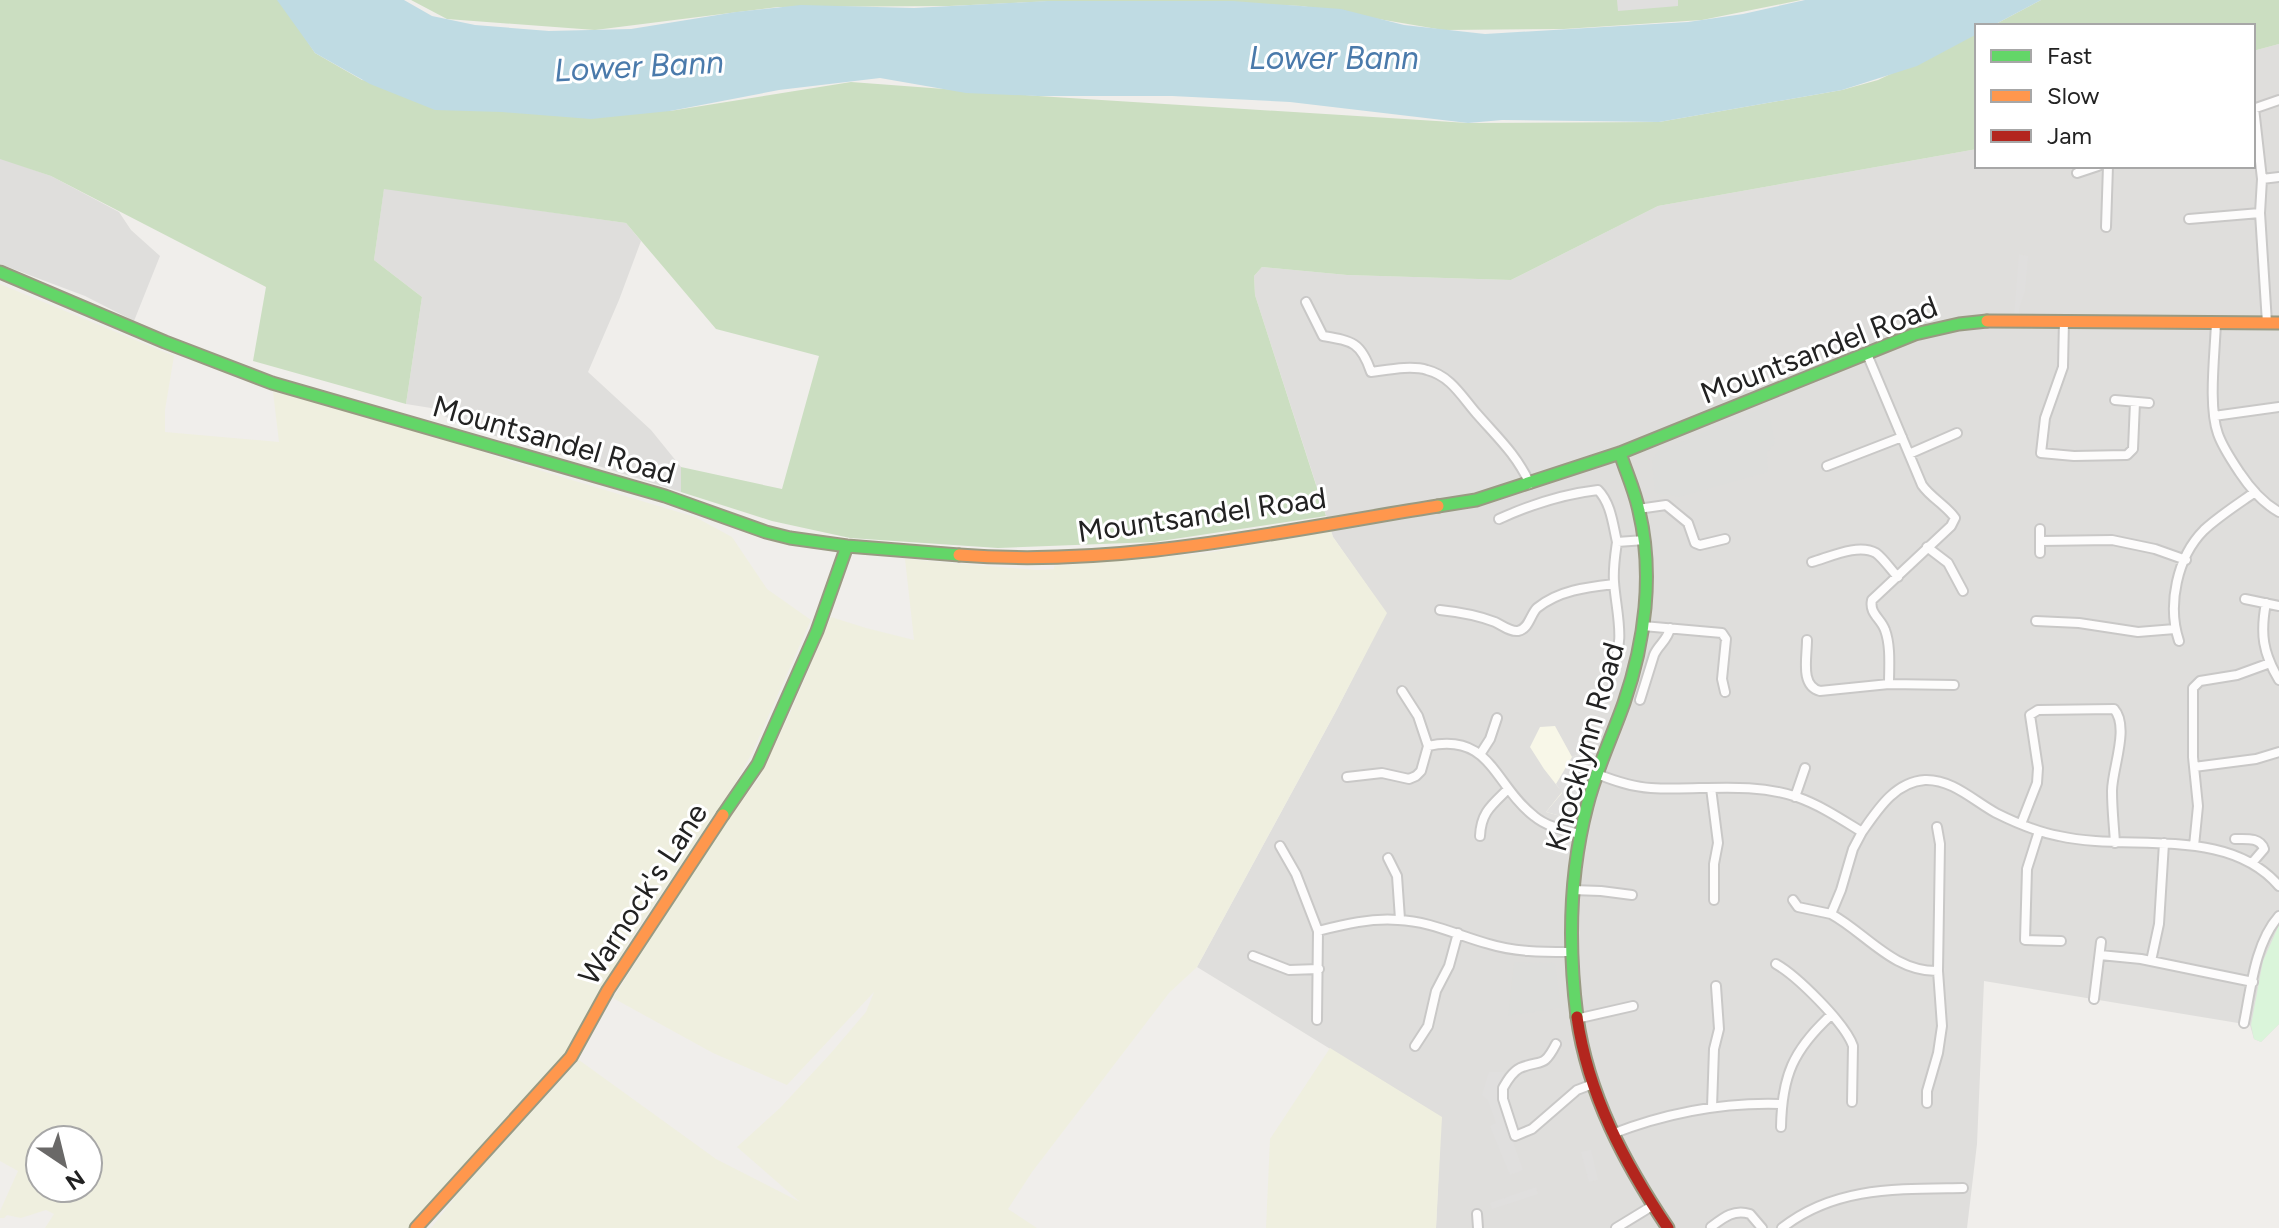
<svg xmlns="http://www.w3.org/2000/svg" width="2279" height="1228" font-family="Figtree,sans-serif">
  <rect width="100%" height="100%" fill="#f0eeeb"/>
  <!-- residential -->
  <path fill="#dfdedc" d="M2279,44V1024L2261,1042L2254,1039L2250,1025L1984,981L1977,1144L1967,1228H1436L1441,1117L1197,967L1336,711L1386,613L1333,537L1255,295L1254,276L1262,267L1347,275L1511,280L1658,206L1977,149V166H2253V51Z
    M0,158L51,176L119,212L131,230L160,256L134,321L85,296L0,264Z
    M384,188L626,223L641,241L619,300L588,372L651,430L681,467V492L592,464L461,426L431,408L406,404L422,297L374,260Z"/>
  <!-- education -->
  <path fill="#f8f7e8" d="M1555,726L1572,757L1593,748L1572,819L1546,812L1562,792L1544,769L1530,747L1540,727Z"/>
  <!-- religious -->
  <path fill="#dededc" d="M1768,406L1775,443L1767,453L1768,472L1679,497L1655,493L1652,461L1657,452Z
    M1514,962L1555,963L1561,1008L1508,1016Z"/>
  <!-- farmland -->
  <path fill="#efefdf" fill-rule="evenodd" d="M0,284L174,356L165,410V432L279,442L273,392L297,397L457,443L512,462L695,517L732,537L767,589L811,620L752,753L736,782L629,942L608,979L575,1043L566,1057L409,1228H45L54,1214L46,1210L21,1218L7,1215L4,1218H0V1211L18,1171L0,1161ZM40,1140H88V1188H40Z
    M1331,531L1333,537L1387,613L1336,711L1197,967L1169,993L1032,1172L1008,1209L1037,1228H431L460,1191L579,1060L716,1159L800,1202L737,1147L780,1108L831,1053L866,1012L874,992L787,1085L713,1053L613,998L717,835L759,778L791,711L831,617L866,628L914,640L905,559L1037,570L1054,569V566L1206,553Z
    M1330,1048L1442,1117L1436,1228H1266L1270,1139Z"/>
  <!-- forest -->
  <path fill="#cbdec1" d="M0,0H280L315,53L362,80L670,111L851,82L1038,96L1468,123L1659,122L1842,90L1878,80L1977,33V149L1658,206L1511,280L1347,275L1262,267L1254,276L1255,295L1326,516L1154,542L998,548L850,538L772,521L681,492V467L782,489L819,356L716,329L626,223L384,189L374,260L422,297L406,404L253,361L266,287L51,176L0,159Z
    M411,0H1801L1702,20L1564,29L1443,30L1302,6L1176,1H1055L949,6L778,7L595,30L447,19Z
    M2041,0H2279V44L2253,51V26H1992Z"/>
  <!-- park -->
  <path fill="#daf5da" d="M2279,925V1024L2261,1042L2254,1039L2251,1025L2263,961Z"/>
  <!-- parking -->
  <path fill="#e0dfde" d="M1617,0H1678V6L1618,11Z
    M2019,254L2028,256L2025,291L2019,309V318L2014,317Z
    M1593,748L1572,819L1546,812L1562,793L1556,784L1572,757Z
    M1489,1072H1504L1498,1101L1523,1170L1510,1175L1490,1126L1496,1123L1488,1100L1482,1095Z
    M1591,1150L1598,1180L1589,1182L1581,1152Z
    M1536,1187L1538,1194L1492,1209L1490,1203Z"/>
  <!-- water -->
  <path fill="#bfdbe3" d="M277,0H404L432,16L475,25L549,31L631,29L736,12L801,5L914,8L1047,1H1233L1341,9L1404,25L1485,34L1688,22L1743,14L1805,0H2041L1992,26H1977V34L1917,66L1842,90L1659,122L1502,120L1468,123L1290,102L1172,96H1038L966,93L880,78L779,90L670,111L591,119L502,112L435,110L370,84L315,53Z"/>
  <g fill="none" stroke-linecap="round" stroke-linejoin="round">
    <!-- street casing -->
    <g stroke="#c9c8c7" stroke-width="12">
      <path id="street" d="M2254,108L2262,179L2260,213L2267,323
        M2253,109L2279,100
        M2077,173L2098,166
        M2262,179L2279,177
        M2189,219L2260,213
        M2106,227L2108,166
        M1306,302L1323,336C1352,341 1361,342 1371,372C1387,370 1411,365 1427,370C1451,376 1462,397 1477,414C1498,438 1516,454 1530,484
        M2064,320L2063,367L2045,418L2041,453L2074,456L2127,455L2133,449L2135,402
        M2216,322C2215,354 2208,406 2218,434C2223,448 2232,461 2240,473C2250,488 2263,503 2279,512
        M1867,354L1922,485C1931,498 1946,505 1955,518L1951,526L1872,600C1869,614 1881,618 1885,630C1891,646 1889,667 1889,684
        M2115,400L2149,403
        M2214,416L2279,407
        M1909,454L1957,433
        M1827,466L1902,437
        M1638,509L1666,505L1688,523L1695,543L1700,545L1725,539
        M1499,519C1532,504 1563,494 1598,490C1611,503 1613,525 1617,542L1645,540
        M2040,529V553
        M2040,541L2112,540L2155,549L2186,560
        M1927,547L1948,563L1963,591
        M1812,562C1830,557 1858,543 1876,553C1884,559 1891,570 1898,577
        M2245,599L2279,606
        M2266,603C2260,634 2263,653 2279,680
        M1440,610C1459,612 1477,615 1495,622C1502,625 1510,632 1518,631C1529,629 1530,615 1537,608C1559,590 1588,587 1614,584
        M2036,621L2079,623L2138,632L2175,629
        M1643,626L1722,633L1726,639L1722,679L1725,692
        M1807,640C1807,658 1800,686 1820,691L1889,684L1954,685
        M2179,641C2167,605 2177,557 2204,530C2219,516 2238,504 2255,492
        M1610,671C1627,643 1616,612 1614,582C1613,568 1615,556 1617,542
        M1402,691L1418,716L1428,746C1491,732 1494,785 1534,816C1547,827 1564,830 1580,834
        M1640,700L1654,655C1658,645 1668,640 1670,628
        M1481,753L1490,739L1497,718
        M2194,767L2256,759L2279,752
        M1597,774C1615,781 1632,787 1651,788C1699,791 1750,781 1797,797C1820,805 1841,819 1862,832C1878,809 1895,782 1925,780C1952,779 1974,801 1996,813C2016,823 2037,832 2059,836C2129,852 2227,825 2279,886
        M1347,777L1382,773L1409,779L1416,776L1421,771L1428,746
        M1711,788L1718,843L1714,864V900
        M1795,797L1805,768
        M2021,824L2037,783L2038,768L2030,715L2038,710L2114,709C2130,727 2112,769 2112,791C2112,809 2114,826 2115,843
        M2039,831L2027,869L2025,940L2061,941
        M1862,832L1853,849L1841,890L1831,914C1866,933 1893,972 1938,971
        M1480,836C1481,812 1492,805 1508,789
        M2235,839C2246,839 2260,837 2264,849L2252,863
        M1280,846L1296,874L1318,931C1345,924 1371,918 1398,920C1430,921 1459,936 1489,944C1515,952 1542,952 1569,952
        M2194,846L2198,806L2193,757V688L2200,681L2237,675L2270,663
        M1388,858L1397,876L1400,919
        M1572,890L1601,891L1632,895
        M1793,900L1798,907L1831,914
        M2100,955L2141,959L2253,982
        M1253,956L1289,970L1319,969
        M2151,961L2159,924L2164,843
        M1776,964C1797,976 1845,1023 1853,1046L1852,1102
        M2094,999L2101,942
        M1576,1019L1633,1006
        M1317,1020L1318,931
        M2244,1023C2251,988 2255,943 2279,916
        M1556,1044C1543,1069 1542,1059 1520,1068C1512,1072 1507,1081 1503,1088V1099L1515,1136L1532,1129L1577,1090L1593,1084
        M1415,1046L1428,1026L1436,991L1449,966L1458,933
        M1927,1103V1091L1938,1053L1942,1026L1938,971L1940,844L1937,827
        M1712,1107L1714,1049L1719,1029L1716,986
        M1781,1127C1782,1076 1793,1050 1831,1015
        M1612,1134C1666,1113 1724,1102 1782,1104
        M1477,1214L1478,1228
        M1711,1227C1724,1217 1734,1209 1750,1214L1762,1228
        M1616,1228L1652,1206
        M1782,1228C1835,1186 1899,1189 1963,1188"/>
    </g>
    <!-- fast casing -->
    <g stroke="#999a82" stroke-width="15">
      <path id="fast" d="M0,272L165,342L272,383L665,496L766,532L790,538L847,546L959,555
        M1438,506L1476,500L1620,453L1915,334L1959,324L1987,321
        M723,815L758,764L817,631L847,546
        M1577,1017C1568,946 1569,875 1587,806C1596,770 1612,737 1624,703C1645,642 1654,574 1639,511C1635,491 1626,472 1620,453"/>
    </g>
    <!-- slow casing -->
    <g stroke="#999a82" stroke-width="15">
      <path id="slow" d="M1987,321L2279,323
        M959,555C1120,568 1280,531 1438,506
        M416,1228L571,1057L608,990L723,815"/>
    </g>
    <!-- jam casing -->
    <g stroke="#999a82" stroke-width="15">
      <path id="jam" d="M1577,1017C1588,1095 1625,1164 1668,1228"/>
    </g>
    <!-- street -->
    <use href="#street" stroke="#fdfcfc" stroke-width="8"/>
    <!-- fast -->
    <use href="#fast" stroke="#63d668" stroke-width="11"/>
    <!-- slow -->
    <use href="#slow" stroke="#ff974d" stroke-width="11"/>
    <!-- jam -->
    <use href="#jam" stroke="#b3261e" stroke-width="11"/>
  </g>
  <g text-anchor="middle" stroke-width="6" stroke-linejoin="round" paint-order="stroke">
    <!-- street labels -->
    <g font-size="30" fill="#222" stroke="#fff">
      <text transform="translate(1819 350) rotate(-21)" y="10">Mountsandel Road</text>
      <text transform="translate(554 440) rotate(16)" y="10">Mountsandel Road</text>
      <text transform="translate(1202 515) rotate(-8)" y="10">Mountsandel Road</text>
      <text transform="translate(1585 747) rotate(-74)" y="10">Knocklynn Road</text>
      <text transform="translate(643 894) rotate(-57)" y="10">Warnock's Lane</text>
    </g>
    <!-- water labels -->
    <g font-size="32" font-style="italic" fill="#4a7aab" stroke="#fff">
      <text x="1334" y="69">Lower Bann</text>
      <text transform="translate(639 66) rotate(-3)" y="11">Lower Bann</text>
    </g>
  </g>
  <!-- legend -->
  <rect x="1975" y="24" width="280" height="144" fill="#ffffff" stroke="#a7a7a7" stroke-width="2"/>
  <rect x="1991" y="50" width="40" height="12" fill="#63d668" stroke="#a7a7a7" stroke-width="2"/>
  <text x="2047" y="64" font-size="24" fill="#222222">Fast</text>
  <rect x="1991" y="90" width="40" height="12" fill="#ff974d" stroke="#a7a7a7" stroke-width="2"/>
  <text x="2047" y="104" font-size="24" fill="#222222">Slow</text>
  <rect x="1991" y="130" width="40" height="12" fill="#b3261e" stroke="#a7a7a7" stroke-width="2"/>
  <text x="2047" y="144" font-size="24" fill="#222222">Jam</text>
  <!-- north arrow -->
  <g transform="translate(64 1164) rotate(145)"><circle r="38" fill="#ffffff" stroke="#a7a7a7" stroke-width="2"/>
  <path d="M0-6L14 30L0 20L-14 30Z" fill="#6a6968"/>
  <text y="-12" font-size="22" font-weight="bold" text-anchor="middle" fill="#222222">N</text>
  </g>
</svg>
